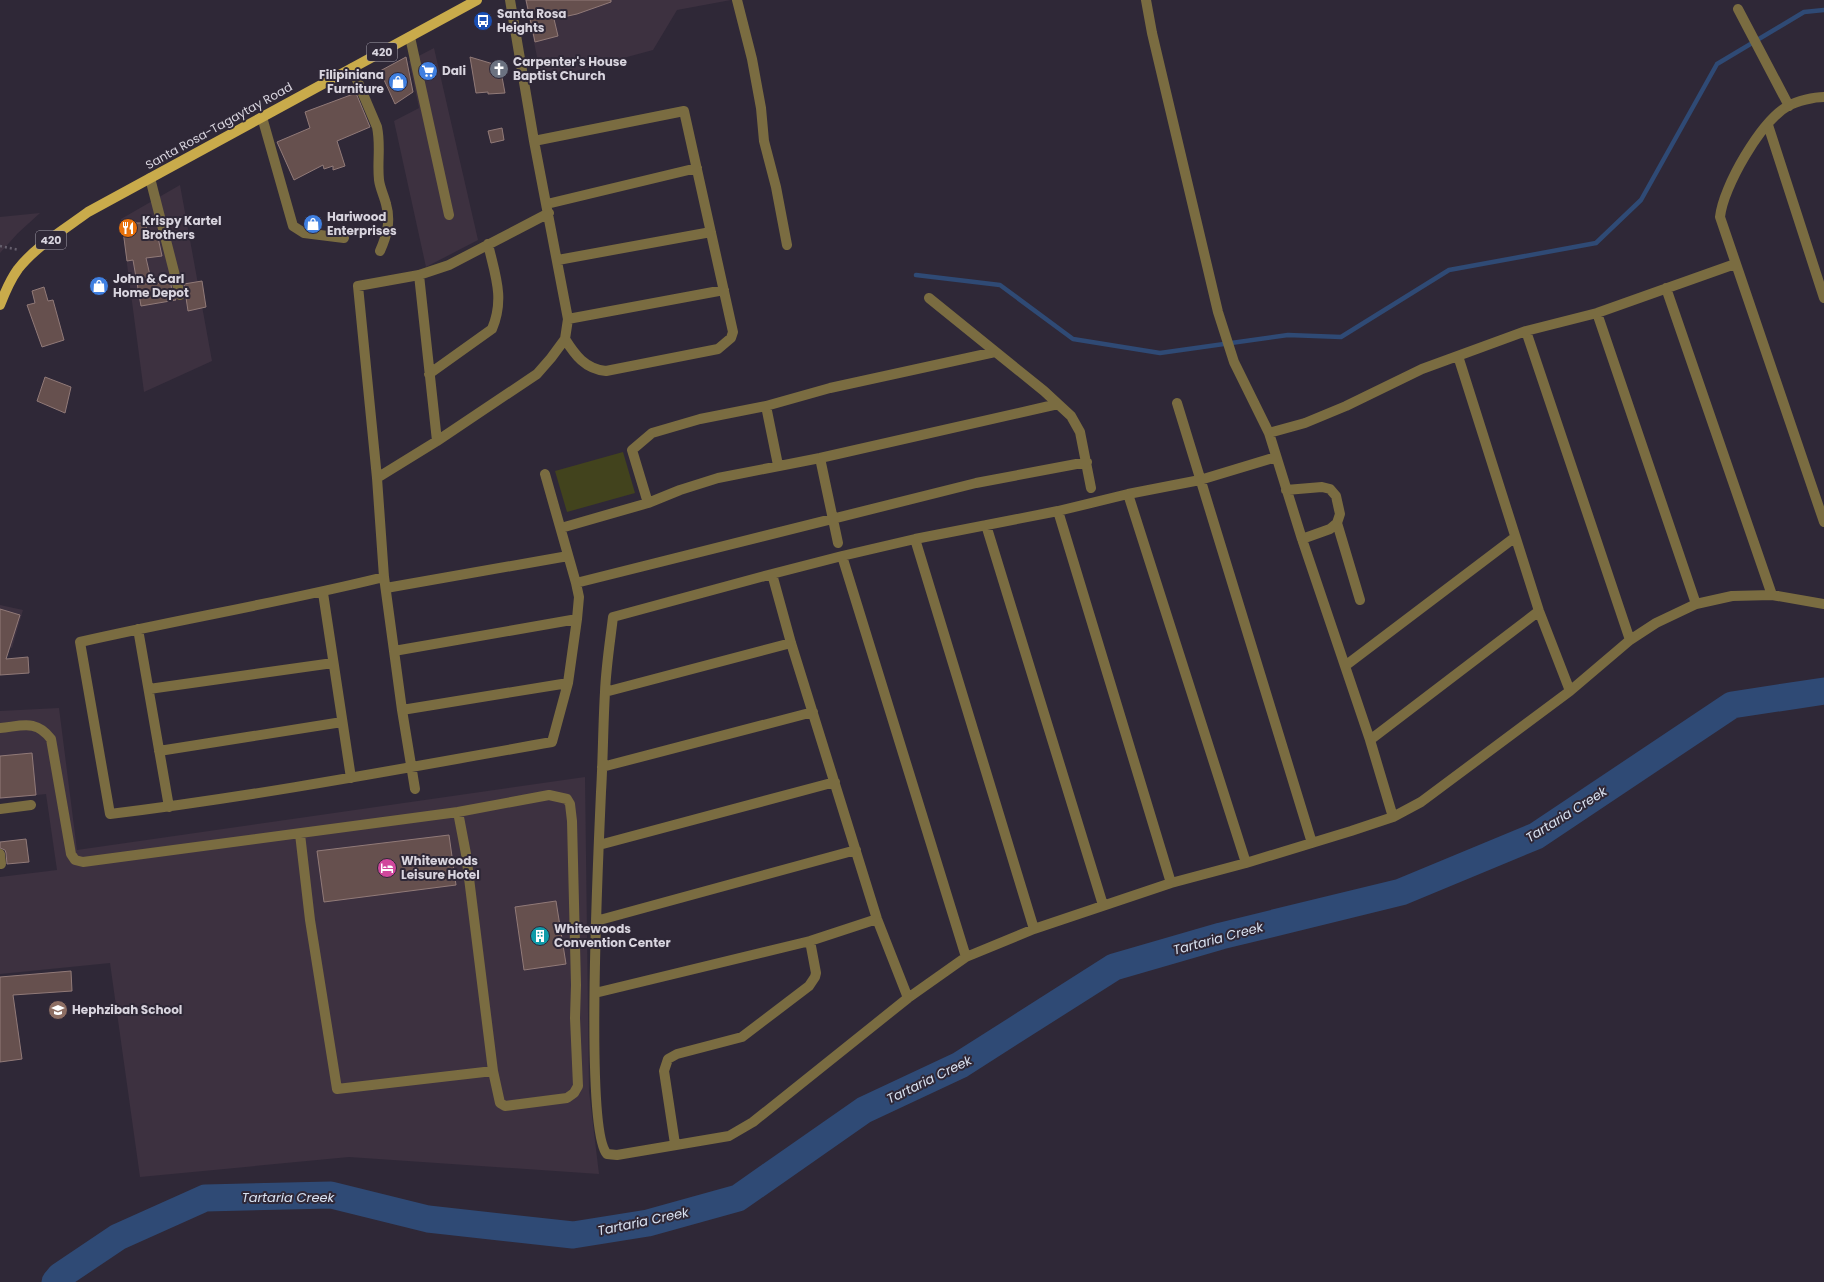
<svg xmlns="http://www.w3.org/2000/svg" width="1824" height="1282" font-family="Poppins,sans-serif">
  <rect width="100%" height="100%" fill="#2f2837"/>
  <!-- commercial -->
  <path fill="#3d3140" d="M525,0H731L677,10L653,50L542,80Z
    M434,48L478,240L426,267L394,121L419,108L409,61Z
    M180,185L212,361L144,392L121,219Z
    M40,213L18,233L0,253V217Z
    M0,605L23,610L12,648L0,645Z
    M59,708L77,850L585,777L589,1091L599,1174L349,1157L140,1177L110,963L0,974V877L57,870L46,794L0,799V711Z"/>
  <!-- green -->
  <path fill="#42431d" d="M623,452L635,493L567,512L555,471Z"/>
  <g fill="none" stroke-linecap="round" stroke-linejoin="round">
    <!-- stream -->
    <path stroke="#2f4a75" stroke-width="4.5" d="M916,275L1000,285L1073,339L1160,353L1288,335L1341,337L1449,270L1596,243L1641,200L1717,64L1804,12L1824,10"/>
    <!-- river -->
    <path stroke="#2f4a75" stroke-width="27" d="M55,1282L60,1276L118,1237L205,1198L331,1195L428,1219L573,1235L648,1223L738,1198L864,1110L960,1065L1114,967L1221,936L1401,892L1536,836L1732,705L1824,691"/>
  </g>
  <!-- building -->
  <path fill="#66504e" stroke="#917a78" d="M526,0H611V2L577,14L554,19L558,36L535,42Z
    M406,57L413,92L395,104L380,71Z
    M470,57L500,66L505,93L488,94V92L476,93Z
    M356,93L370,127L337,141L345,166L333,170V166L324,169L323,165L294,180L277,142L310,128L305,112Z
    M502,128L504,140L491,143L488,131Z
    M122,223H146L147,233H157L162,256L146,258L152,284L170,281L174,297L176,300L141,306L133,260L127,261Z
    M202,281L206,307L188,311L184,284Z
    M44,287L48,301L53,300L64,340L42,347L27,305L35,303L32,291Z
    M45,377L71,387L65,413L37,401Z
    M0,609L20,615L6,659L28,657L29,673L0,675Z
    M32,753L36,795L0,798V756Z
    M449,835L456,885L324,902L317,851Z
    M26,839L29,862L7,864L6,853L5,850L0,848V842Z
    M556,901L566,964L524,970L515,907Z
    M71,971L72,991L13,995L22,1059L0,1062V977Z"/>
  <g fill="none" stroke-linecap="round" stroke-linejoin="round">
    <!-- path -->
    <path stroke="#66606e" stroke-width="2.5" stroke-dasharray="2 3" stroke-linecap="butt" d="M0,246L19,250"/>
    <!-- minor -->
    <path stroke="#7a6c41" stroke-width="10" d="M737,0L752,59L761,108L764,141L776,187L787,245
      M1146,0L1152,33L1218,312L1234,362L1269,433L1302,539L1370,740L1393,817
      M1738,9L1789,106
      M410,37L449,215
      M352,68L377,127C381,146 377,161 379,180C380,188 384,196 386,204C391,221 387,235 380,251
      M1824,97C1814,97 1797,101 1788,106C1761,121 1723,187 1720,217L1824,522
      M262,117L293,226L304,233L344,238
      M1768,125L1824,298
      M534,141L684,111L733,332L731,338L718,349L606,371C585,369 575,355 565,339
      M150,178L180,295
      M547,204L697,168
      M558,260L711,232
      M419,275L437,441
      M1666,288L1772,595
      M929,298L1044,391L1071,416L1080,432L1091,488
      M1597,313L1696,604
      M568,319L724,290
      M1526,331L1630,640
      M1458,356L1539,611L1570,691
      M429,374L492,329C505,298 495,275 488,244
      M1177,403L1312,843
      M766,406L778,465
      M1269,433L1305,423L1346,406L1422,369L1526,331L1597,313L1735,264
      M1276,457L1200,480L1128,494L1058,511L915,539L842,556L772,574L613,617C610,642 606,667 605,692C603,726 603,759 601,792C599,842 584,1130 607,1154L617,1155L729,1136L753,1122L908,998L966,957L1034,929L1171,883L1246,863L1351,831L1393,817L1421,802L1570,691L1630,640L1656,623L1696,604L1732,596L1772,595L1824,604
      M820,458L838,543
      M377,478L437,441L537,374L551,358L565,339L568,319L534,141L510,0
      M1286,490L1322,487L1330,489L1336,496L1340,514L1337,523L1330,529L1302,539
      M1128,494L1246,863
      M648,503L632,450L652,433L700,419L766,406L830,388L995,352
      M1058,511L1171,883
      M1337,523L1360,600
      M986,525L1103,905
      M561,528L648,503L680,490L718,478L820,458L1058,404
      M915,539L1034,929
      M842,556L966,957
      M772,574L791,643L877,919L908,998
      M384,577C283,602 181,619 80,642L110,814C258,796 405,768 552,742L568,683L577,619L579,597L576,583L545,474
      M576,583L976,483L1087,462
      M386,588L568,556
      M323,593L351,778
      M138,629L169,807
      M394,651L577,619
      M1345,666L1514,538
      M149,689L333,663
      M605,692L791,643
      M402,710L568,683
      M0,728C22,726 36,719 51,739L71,854L75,860L83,862L458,812L549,795L567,799L570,804L572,821L576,985L575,1018L578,1086L574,1093L567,1098L505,1106L500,1103L493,1071L466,854L458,812
      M1370,740L1539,611
      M159,751L342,722
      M602,767L813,712
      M415,789L402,710L384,577L377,478L358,286L419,275L449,265L549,213
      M0,809L31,805
      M300,834L310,920L337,1089L493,1071
      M599,845L835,782
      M0,854L1,864
      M596,921L856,850
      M595,993L810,941L877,919
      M675,1144L664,1071L668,1059L677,1054L742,1037L809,986L815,977L816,973L810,941"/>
    <!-- major -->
    <path stroke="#c9ab4b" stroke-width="10" d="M0,305C5,292 10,280 18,269C36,246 65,229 88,212L477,0"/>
  </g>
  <!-- icons -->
  <defs>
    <g id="bus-disc" transform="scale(1)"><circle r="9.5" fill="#1a4fb4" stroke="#2f2837"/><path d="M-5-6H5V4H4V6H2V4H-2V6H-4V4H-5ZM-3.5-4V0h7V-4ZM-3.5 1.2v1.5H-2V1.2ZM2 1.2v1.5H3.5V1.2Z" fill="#fff"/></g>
    <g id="church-disc" transform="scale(1)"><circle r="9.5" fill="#6b7280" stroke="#2f2837"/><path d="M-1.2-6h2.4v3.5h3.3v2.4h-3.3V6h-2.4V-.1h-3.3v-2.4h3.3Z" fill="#fff"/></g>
    <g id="supermarket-disc" transform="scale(1)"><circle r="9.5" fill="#3f7fe0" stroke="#2f2837"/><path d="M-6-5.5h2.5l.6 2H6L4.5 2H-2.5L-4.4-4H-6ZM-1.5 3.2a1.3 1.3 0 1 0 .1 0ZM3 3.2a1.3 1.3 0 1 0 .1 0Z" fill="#fff"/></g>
    <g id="shop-disc" transform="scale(1)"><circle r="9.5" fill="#3f7fe0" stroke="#2f2837"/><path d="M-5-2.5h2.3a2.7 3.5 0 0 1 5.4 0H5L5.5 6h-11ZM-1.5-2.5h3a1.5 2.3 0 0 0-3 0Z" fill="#fff"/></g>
    <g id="restaurant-disc" transform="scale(1)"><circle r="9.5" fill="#e8710a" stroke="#2f2837"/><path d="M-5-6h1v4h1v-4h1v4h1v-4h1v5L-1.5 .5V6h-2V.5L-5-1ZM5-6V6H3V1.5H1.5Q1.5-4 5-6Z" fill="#fff"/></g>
    <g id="hotel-disc" transform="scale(1)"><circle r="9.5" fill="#d1479c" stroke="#2f2837"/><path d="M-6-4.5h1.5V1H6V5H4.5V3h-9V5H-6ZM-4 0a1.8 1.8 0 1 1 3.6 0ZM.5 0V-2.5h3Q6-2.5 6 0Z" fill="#fff"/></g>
    <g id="building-disc" transform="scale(1)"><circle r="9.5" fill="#0f9aa8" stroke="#2f2837"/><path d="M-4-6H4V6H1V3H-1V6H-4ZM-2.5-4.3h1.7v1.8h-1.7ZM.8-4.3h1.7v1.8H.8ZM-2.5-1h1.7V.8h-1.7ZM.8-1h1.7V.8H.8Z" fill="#fff"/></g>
    <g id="school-disc" transform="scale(1)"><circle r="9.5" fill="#8d6e63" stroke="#2f2837"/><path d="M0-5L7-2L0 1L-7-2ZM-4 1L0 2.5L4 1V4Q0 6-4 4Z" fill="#fff"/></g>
  </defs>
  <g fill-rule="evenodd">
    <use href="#bus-disc" x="483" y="21"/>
    <use href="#church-disc" x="499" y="69"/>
    <use href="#supermarket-disc" x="428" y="71"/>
    <use href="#shop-disc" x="398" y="82"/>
    <use href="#shop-disc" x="313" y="224"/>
    <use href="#restaurant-disc" x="128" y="228"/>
    <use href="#shop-disc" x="99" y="286"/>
    <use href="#hotel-disc" x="387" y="868"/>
    <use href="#building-disc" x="540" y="936"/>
    <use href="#school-disc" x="58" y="1010"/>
  </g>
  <g text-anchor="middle" stroke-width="4" stroke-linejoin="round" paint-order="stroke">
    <!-- shield labels -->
    <g fill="#2f2837" stroke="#a5a0ac" stroke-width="1">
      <rect x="367" y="43" width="30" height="18" rx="3"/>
      <rect x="36" y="231" width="30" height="18" rx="3"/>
    </g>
    <g font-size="11" font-weight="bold" fill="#d8d4de">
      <text x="382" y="56">420</text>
      <text x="51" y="244">420</text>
    </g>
    <!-- poi labels -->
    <g font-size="12" font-weight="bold" fill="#d8d4de" stroke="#2f2837" text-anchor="start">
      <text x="497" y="18">Santa Rosa<tspan x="497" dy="14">Heights</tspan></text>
      <text x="513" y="66">Carpenter's House<tspan x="513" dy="14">Baptist Church</tspan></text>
      <text x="442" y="75">Dali</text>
      <text x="384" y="79" text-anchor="end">Filipiniana<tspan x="384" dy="14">Furniture</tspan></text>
      <text x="327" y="221">Hariwood<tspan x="327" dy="14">Enterprises</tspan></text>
      <text x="142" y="225">Krispy Kartel<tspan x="142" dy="14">Brothers</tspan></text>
      <text x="113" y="283">John &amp; Carl<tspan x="113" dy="14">Home Depot</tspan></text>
      <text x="401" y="865">Whitewoods<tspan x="401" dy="14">Leisure Hotel</tspan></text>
      <text x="554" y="933">Whitewoods<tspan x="554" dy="14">Convention Center</tspan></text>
      <text x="72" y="1014">Hephzibah School</text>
    </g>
    <!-- street labels -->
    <g font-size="12" fill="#d8d4de" stroke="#2f2837">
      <text transform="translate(219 126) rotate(-29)" y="4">Santa Rosa-Tagaytay Road</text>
    </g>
    <!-- water labels -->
    <g font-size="13" font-style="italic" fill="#d9e2f1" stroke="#2f2837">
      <text transform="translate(1566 814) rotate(-32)" y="5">Tartaria Creek</text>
      <text transform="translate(1218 938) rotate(-15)" y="5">Tartaria Creek</text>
      <text transform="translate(929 1079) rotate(-26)" y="5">Tartaria Creek</text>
      <text x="288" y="1202">Tartaria Creek</text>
      <text transform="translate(643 1221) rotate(-12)" y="5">Tartaria Creek</text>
    </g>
  </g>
</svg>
